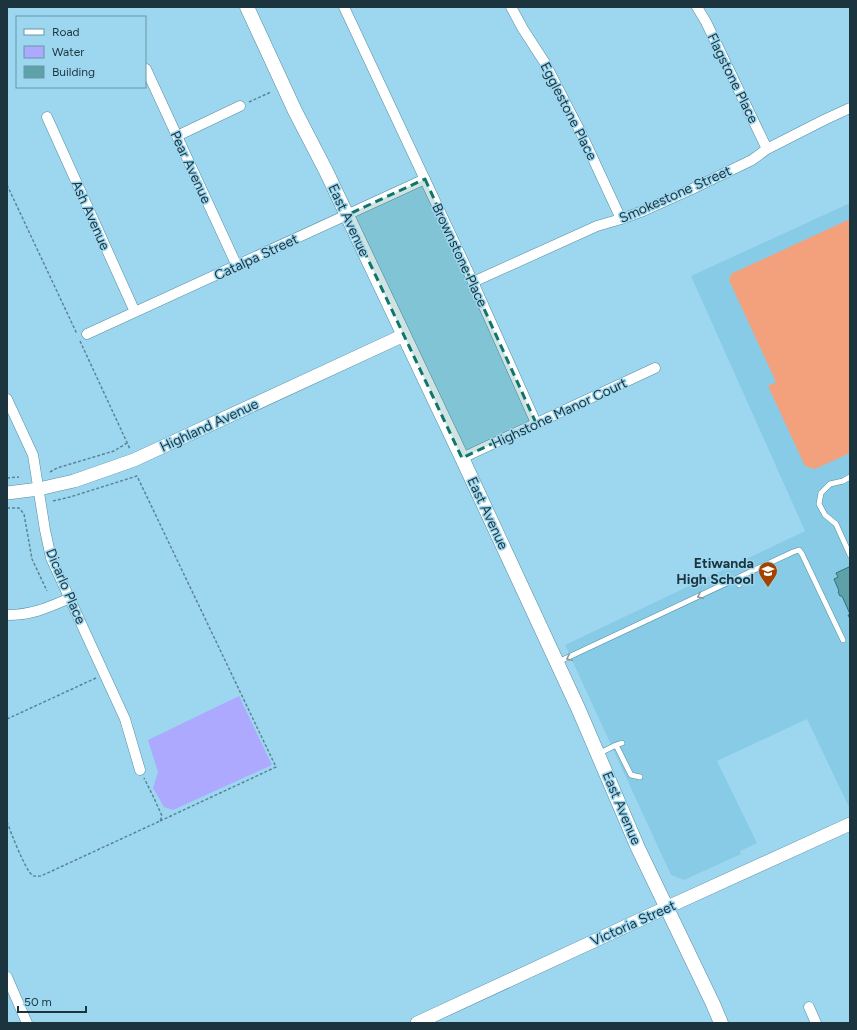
<svg xmlns="http://www.w3.org/2000/svg" width="857" height="1030" font-family="Figtree,sans-serif">
  <rect width="100%" height="100%" fill="#9dd7ef"/>
  <!-- built -->
  <path fill="#88cbe6" d="M850,203V807H849L807,719L717,761L757,843L740,851L741,854L684,880L671,875L565,645L805,531L691,276Z"/>
  <!-- pitch -->
  <path fill="#f3a17c" d="M850,219V453L815,469L805,466L768,386L776,382L729,280L731,274Z"/>
  <!-- water -->
  <path fill="#aca9ff" d="M239,696L272,765L173,810L164,807L153,788L158,772L148,740Z"/>
  <!-- building -->
  <path fill="#5fa1a9" stroke="#2f737a" d="M849,567L850,570V619L848,615L850,614L842,596H840L838,592L839,591L834,579L838,577L836,573Z"/>
  <g fill="none" stroke-linecap="round" stroke-linejoin="round">
    <!-- service casing -->
    <g stroke="#548ca2" stroke-width="6">
      <path id="service" d="M850,477L843,481L830,484L821,493L819,504L825,515L836,524L850,555
        M736,579L739,585
        M558,662L793,552L799,550L802,554L843,640
        M616,745L622,743
        M598,754L616,745L631,775L640,777"/>
    </g>
    <!-- minor casing -->
    <g stroke="#548ca2" stroke-width="11">
      <path id="minor" d="M344,7L473,282L536,423
        M511,7L523,29L545,63L582,135L621,219
        M697,7L706,22L767,149
        M146,69L237,266
        M47,117L135,312
        M177,136L240,106
        M473,282L597,226L621,219L643,211L692,189L752,160L767,149L824,120L850,108
        M87,334L425,179
        M7,399L33,455L45,530L51,558L125,719L140,770
        M462,458L655,368
        M7,615C32,615 47,608 70,598
        M7,977L27,1023
        M809,1007L816,1023"/>
    </g>
    <!-- tertiary casing -->
    <g stroke="#548ca2" stroke-width="14">
      <path id="tertiary" d="M7,493L39,489L56,485L74,481L134,460L404,335
        M417,1023L648,916L850,824"/>
    </g>
    <!-- secondary casing -->
    <g stroke="#548ca2" stroke-width="15">
      <path id="secondary" d="M247,7L295,111L326,171L462,458L578,708L638,848L713,1004L721,1023"/>
    </g>
    <!-- path -->
    <path stroke="#5c8495" stroke-width="1.5" stroke-dasharray="3 2" stroke-linecap="butt" d="M249,102L271,92
      M7,185L77,334
      M80,341L130,449
      M50,472L57,468L114,451L127,443
      M7,478L19,477
      M53,501L70,497L137,476L276,767L160,821
      M7,508H19L24,514L32,559L47,591
      M7,719L96,678
      M7,822C11,833 25,869 32,875C35,877 38,876 41,876L160,821L162,816L153,796L144,778"/>
    <!-- service -->
    <use href="#service" stroke="#fff" stroke-width="5"/>
    <!-- minor -->
    <use href="#minor" stroke="#fff" stroke-width="10"/>
    <!-- tertiary -->
    <use href="#tertiary" stroke="#fff" stroke-width="13"/>
    <!-- secondary -->
    <use href="#secondary" stroke="#fff" stroke-width="14"/>
  </g>
  <!-- one-way arrows -->
  <defs><path id="oneway-chevron" d="M-2-3.5L2.5 0L-2 3.5" fill="none" stroke-width="1.6" stroke-linecap="round" stroke-linejoin="round"/></defs>
  <g stroke="#8e9a9e">
    <use href="#oneway-chevron" transform="translate(700 596) rotate(155)"/>
    <use href="#oneway-chevron" transform="translate(569 658) rotate(155)"/>
  </g>
  <!-- marked area -->
  <path fill="#0f766e" fill-opacity="0.2" stroke="#0f766e" stroke-width="3" stroke-dasharray="8 5" stroke-linejoin="round" d="M425,179L536,423L462,458L347,215Z"/>
  <!-- icons -->
  <defs>
    <g id="school-pin" transform="scale(1)"><path d="M0 17L-7.5 6A9.5 9.5 0 1 1 7.5 6Z" fill="#a44201" stroke="#9dd7ef"/><path d="M0-5L7-2L0 1L-7-2ZM-4 1L0 2.5L4 1V4Q0 6-4 4Z" fill="#fff"/></g>
  </defs>
  <g fill-rule="evenodd">
    <use href="#school-pin" x="768" y="571"/>
  </g>
  <g text-anchor="middle" stroke-width="3" stroke-linejoin="round" paint-order="stroke">
    <!-- street labels -->
    <g font-size="14" fill="#1c343e" stroke="#9dd7ef">
      <text transform="translate(733 78) rotate(64)" y="5">Flagstone Place</text>
      <text transform="translate(569 111) rotate(63)" y="5">Egglestone Place</text>
      <text transform="translate(191 167) rotate(65)" y="5">Pear Avenue</text>
      <text transform="translate(675 194) rotate(-24)" y="5">Smokestone Street</text>
      <text transform="translate(91 215) rotate(66)" y="5">Ash Avenue</text>
      <text transform="translate(349 220) rotate(65)" y="5">East Avenue</text>
      <text transform="translate(460 255) rotate(65)" y="5">Brownstone Place</text>
      <text transform="translate(256 257) rotate(-25)" y="5">Catalpa Street</text>
      <text transform="translate(559 413) rotate(-25)" y="5">Highstone Manor Court</text>
      <text transform="translate(209 425) rotate(-25)" y="5">Highland Avenue</text>
      <text transform="translate(488 513) rotate(65)" y="5">East Avenue</text>
      <text transform="translate(66 586) rotate(67)" y="5">Dicarlo Place</text>
      <text transform="translate(622 808) rotate(67)" y="5">East Avenue</text>
      <text transform="translate(633 923) rotate(-24)" y="5">Victoria Street</text>
    </g>
    <!-- poi labels -->
    <g font-size="14" font-weight="bold" fill="#1c343e" stroke="#9dd7ef" text-anchor="end">
      <text x="754" y="568">Etiwanda<tspan x="754" dy="16">High School</tspan></text>
    </g>
  </g>
  <!-- border -->
  <rect width="857" height="1030" fill="none" stroke="#1c343e" stroke-width="16"/>
  <!-- legend -->
  <rect x="16" y="16" width="130" height="72" fill="#9dd7ef" stroke="#6996a8"/>
  <rect x="24" y="29" width="20" height="6" fill="#ffffff" stroke="#6996a8"/>
  <text x="52" y="36" font-size="12" fill="#1c343e">Road</text>
  <rect x="24" y="46" width="20" height="12" fill="#aca9ff" stroke="#6996a8"/>
  <text x="52" y="56" font-size="12" fill="#1c343e">Water</text>
  <rect x="24" y="66" width="20" height="12" fill="#5fa1a9" stroke="#6996a8"/>
  <text x="52" y="76" font-size="12" fill="#1c343e">Building</text>
  <!-- scale -->
  <path d="M18 1006v6h68v-6" fill="none" stroke="#1c343e" stroke-width="2"/>
  <text x="24" y="1006" font-size="12" fill="#1c343e" stroke="#9dd7ef" stroke-width="3" paint-order="stroke">50 m</text>
</svg>
